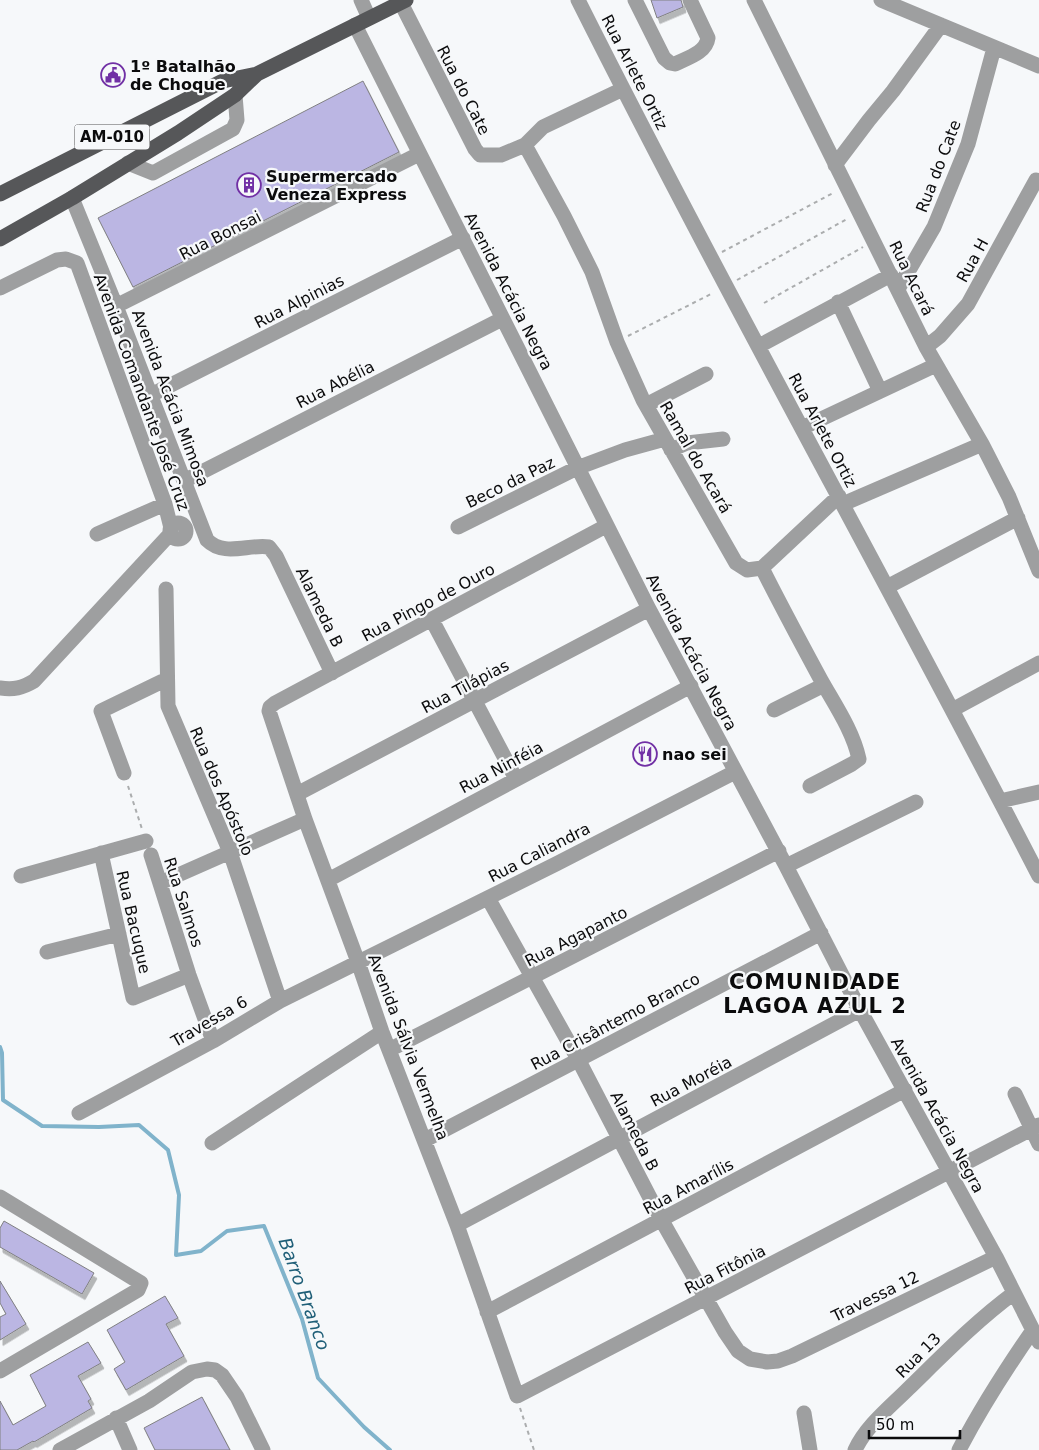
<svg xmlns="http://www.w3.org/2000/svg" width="1039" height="1450" font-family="'DejaVu Sans',sans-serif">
  <defs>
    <filter id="shadow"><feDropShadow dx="3" dy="5.5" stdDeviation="0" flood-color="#0004"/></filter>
  </defs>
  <rect width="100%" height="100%" fill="#f6f8fa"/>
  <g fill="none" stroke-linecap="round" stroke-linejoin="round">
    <!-- stream -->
    <path stroke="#80b3cb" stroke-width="4" d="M0,1047L2,1053L3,1100L42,1126L99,1127L139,1125L168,1150L179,1195L176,1255L201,1251L227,1231L264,1226L302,1319L318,1378L364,1427L390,1450"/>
  </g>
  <!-- building -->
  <path fill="#bbb6e3" stroke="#808082" filter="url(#shadow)" d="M651,0H681L683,7L657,18Z
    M363,81L399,152L133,287L98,218Z
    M4,1221L94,1273L82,1294L0,1247V1228Z
    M0,1281L26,1324L0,1340V1317L6,1314L0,1303Z
    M165,1296L178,1318L166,1324L184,1356L126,1390L114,1369L125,1362L107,1330Z
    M88,1342L101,1363L78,1376L91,1399L88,1401L92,1408L34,1442L33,1441L17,1450H0V1401L13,1425L46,1406L30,1375Z
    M202,1397L230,1450H155L144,1428Z"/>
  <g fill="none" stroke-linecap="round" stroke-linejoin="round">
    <!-- path -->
    <path stroke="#abadae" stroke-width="2" stroke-dasharray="4 4" stroke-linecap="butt" d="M722,252L835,192
      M737,280L847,219
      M764,303L863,247
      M628,336L713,293
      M128,786L142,829
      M520,1408L534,1450"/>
    <!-- minor -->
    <path stroke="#9e9fa0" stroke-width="15" d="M361,0L369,18
      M578,0C726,295 888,583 1039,876
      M635,0L664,58L670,63L675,64C687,58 706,53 708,38L690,0
      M754,0L926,347L982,444L1009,497L1039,571
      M881,0L1039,66
      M401,3L475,149L480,155H501L525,145L543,127L623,89
      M355,25L649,609L786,866L860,1010L996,1257L1039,1342
      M525,145L564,216L592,272L617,342L643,400L736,563L747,570L762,568L839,496
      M128,163L153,173L233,129L237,120L235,95
      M835,165L869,120L893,91L941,25
      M72,198L116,306L207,540C224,557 248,544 269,547L276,556L332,673
      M0,288L57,260L66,259L77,263L165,504L171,528
      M898,289L934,227L968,144L994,48
      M838,302L880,391
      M116,306L419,154
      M759,346L891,275
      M926,347L940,336L968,304L1036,180
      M151,395L463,238
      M646,405L706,374
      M802,428L936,365
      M671,450L687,443L723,439
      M184,481L502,319
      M843,504L982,444
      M170 531a8 8 0 1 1 16 0a8 8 0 1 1-16 0Z
      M606,526L275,703L270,707L269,711L305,819L358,962L382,1032L457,1225L517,1396L1039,1125
      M458,527L577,468L625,450L665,439
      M97,534L165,504
      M762,568C781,606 801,643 821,680C835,705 853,731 859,759L852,764L810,786
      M887,587L1018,518
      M166,589L168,706L230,852L280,1001
      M432,620L516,779
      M0,688C14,690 22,688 34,681L171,533
      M774,710L824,685
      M952,710L1039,663
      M124,773L101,711L167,679
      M297,794L649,609
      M1000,801L1039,792
      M101,853L133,998L189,975
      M151,855L189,975L213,1041
      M786,866L916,802
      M21,876L146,841
      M328,880L691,686
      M160,883L305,819
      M488,898L578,1059L661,1219L725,1332L738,1351L750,1359L767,1362L778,1361L792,1356L996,1257
      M47,952L119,934
      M389,1050L779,851
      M1015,1094L1039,1144
      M79,1113L213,1041L280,1001L556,864L735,772
      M425,1140L821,933
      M212,1143L382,1032
      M0,1197L141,1283L138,1290L0,1371
      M457,1225L860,1010
      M487,1312L905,1090
      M804,1413L810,1450
      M116,1418L130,1450
      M60,1450L149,1401L192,1372L207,1369L215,1370L222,1375L237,1397L263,1450
      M855,1450C866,1426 890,1407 908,1389C942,1356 976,1321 1014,1293
      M959,1450C981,1408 1006,1369 1033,1330"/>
    <!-- major -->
    <path stroke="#565759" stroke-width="15" d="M0,194L223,81L257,74L406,0
      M0,239L72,198L178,133L235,95L257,74"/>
  </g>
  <!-- icons -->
  <defs>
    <g id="civic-ring" transform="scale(1.25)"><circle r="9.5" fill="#f6f8fa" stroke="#7130a5" stroke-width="1.5"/><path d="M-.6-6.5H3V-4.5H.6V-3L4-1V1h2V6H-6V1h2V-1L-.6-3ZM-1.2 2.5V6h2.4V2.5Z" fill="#7130a5"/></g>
    <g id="building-ring" transform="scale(1.25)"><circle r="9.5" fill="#f6f8fa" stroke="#7130a5" stroke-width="1.5"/><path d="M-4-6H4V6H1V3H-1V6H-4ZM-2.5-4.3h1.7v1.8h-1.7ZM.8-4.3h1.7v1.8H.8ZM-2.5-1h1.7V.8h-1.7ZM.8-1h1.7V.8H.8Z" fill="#7130a5"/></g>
    <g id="restaurant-ring" transform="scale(1.25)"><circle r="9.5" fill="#f6f8fa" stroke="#7130a5" stroke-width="1.5"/><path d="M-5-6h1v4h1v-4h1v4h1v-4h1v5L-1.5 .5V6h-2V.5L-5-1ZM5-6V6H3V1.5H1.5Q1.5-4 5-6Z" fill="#7130a5"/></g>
  </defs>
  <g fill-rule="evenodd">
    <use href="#civic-ring" x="113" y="75"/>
    <use href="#building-ring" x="249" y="185"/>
    <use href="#restaurant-ring" x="645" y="754"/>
  </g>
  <g text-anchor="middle" stroke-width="4.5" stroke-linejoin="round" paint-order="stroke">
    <!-- shield labels -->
    <rect fill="#f6f8fa" stroke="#525253" stroke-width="1" x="74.5" y="124.5" width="75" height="25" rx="4"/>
    <g font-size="15" font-weight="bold" fill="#0b0b0c">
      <text x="112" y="142">AM-010</text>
    </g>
    <!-- poi labels -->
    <g font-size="16" font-weight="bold" fill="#0b0b0c" stroke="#f6f8fa" text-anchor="start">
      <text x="130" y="72">1º Batalhão<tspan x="130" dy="18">de Choque</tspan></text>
      <text x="266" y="182">Supermercado<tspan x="266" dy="18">Veneza Express</tspan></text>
      <text x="662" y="760">nao sei</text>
    </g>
    <!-- street labels -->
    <g font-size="16" fill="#0b0b0c" stroke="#f6f8fa">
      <text transform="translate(635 72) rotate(63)" y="6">Rua Arlete Ortiz</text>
      <text transform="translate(464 90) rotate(63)" y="6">Rua do Cate</text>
      <text transform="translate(938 166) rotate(-69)" y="6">Rua do Cate</text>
      <text transform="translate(220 235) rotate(-27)" y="6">Rua Bonsai</text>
      <text transform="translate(972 260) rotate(-61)" y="6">Rua H</text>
      <text transform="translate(912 278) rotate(64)" y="6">Rua Acará</text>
      <text transform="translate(509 291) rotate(63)" y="6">Avenida Acácia Negra</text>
      <text transform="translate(299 301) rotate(-27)" y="6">Rua Alpinias</text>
      <text transform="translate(335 384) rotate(-27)" y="6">Rua Abélia</text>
      <text transform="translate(142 392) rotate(70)" y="6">Avenida Comandante José Cruz</text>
      <text transform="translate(171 398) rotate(69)" y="6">Avenida Acácia Mimosa</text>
      <text transform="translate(823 430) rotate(62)" y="6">Rua Arlete Ortiz</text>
      <text transform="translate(696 457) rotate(60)" y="6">Ramal do Acará</text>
      <text transform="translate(510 482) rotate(-26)" y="6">Beco da Paz</text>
      <text transform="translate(428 602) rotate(-28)" y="6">Rua Pingo de Ouro</text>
      <text transform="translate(320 607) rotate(64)" y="6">Alameda B</text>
      <text transform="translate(692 652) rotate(62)" y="6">Avenida Acácia Negra</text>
      <text transform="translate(465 686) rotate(-28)" y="6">Rua Tilápias</text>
      <text transform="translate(501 767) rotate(-28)" y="6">Rua Ninféia</text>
      <text transform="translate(222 791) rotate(67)" y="6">Rua dos Apóstolo</text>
      <text transform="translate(539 852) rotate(-27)" y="6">Rua Caliandra</text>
      <text transform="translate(184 902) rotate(72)" y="6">Rua Salmos</text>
      <text transform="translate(134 922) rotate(77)" y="6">Rua Bacuque</text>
      <text transform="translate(576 936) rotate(-27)" y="6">Rua Agapanto</text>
      <text transform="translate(209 1021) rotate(-30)" y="6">Travessa 6</text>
      <text transform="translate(615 1021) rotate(-28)" y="6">Rua Crisântemo Branco</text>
      <text transform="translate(409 1047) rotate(69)" y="6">Avenida Sálvia Vermelha</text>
      <text transform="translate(691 1081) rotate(-28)" y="6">Rua Moréia</text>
      <text transform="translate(938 1115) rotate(61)" y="6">Avenida Acácia Negra</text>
      <text transform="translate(635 1131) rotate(63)" y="6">Alameda B</text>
      <text transform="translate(688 1186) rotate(-28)" y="6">Rua Amarílis</text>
      <text transform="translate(725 1269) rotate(-27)" y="6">Rua Fitônia</text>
      <text transform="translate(875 1296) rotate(-26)" y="6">Travessa 12</text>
      <text transform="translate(918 1355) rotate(-45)" y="6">Rua 13</text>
    </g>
    <!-- water labels -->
    <g font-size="18" font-style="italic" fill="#205f78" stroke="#f6f8fa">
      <text transform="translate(304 1294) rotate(70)" y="6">Barro Branco</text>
    </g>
    <!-- district labels -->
    <g font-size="21" font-weight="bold" letter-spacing="1" fill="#0b0b0c" stroke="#f6f8fa">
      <text x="815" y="989">COMUNIDADE<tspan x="815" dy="24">LAGOA AZUL 2</tspan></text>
    </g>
  </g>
  <!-- scale -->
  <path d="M869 1430v8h91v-8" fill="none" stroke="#0b0b0c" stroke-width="2.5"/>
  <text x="876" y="1430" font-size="15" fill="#0b0b0c" stroke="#f6f8fa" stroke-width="4" paint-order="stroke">50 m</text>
</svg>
